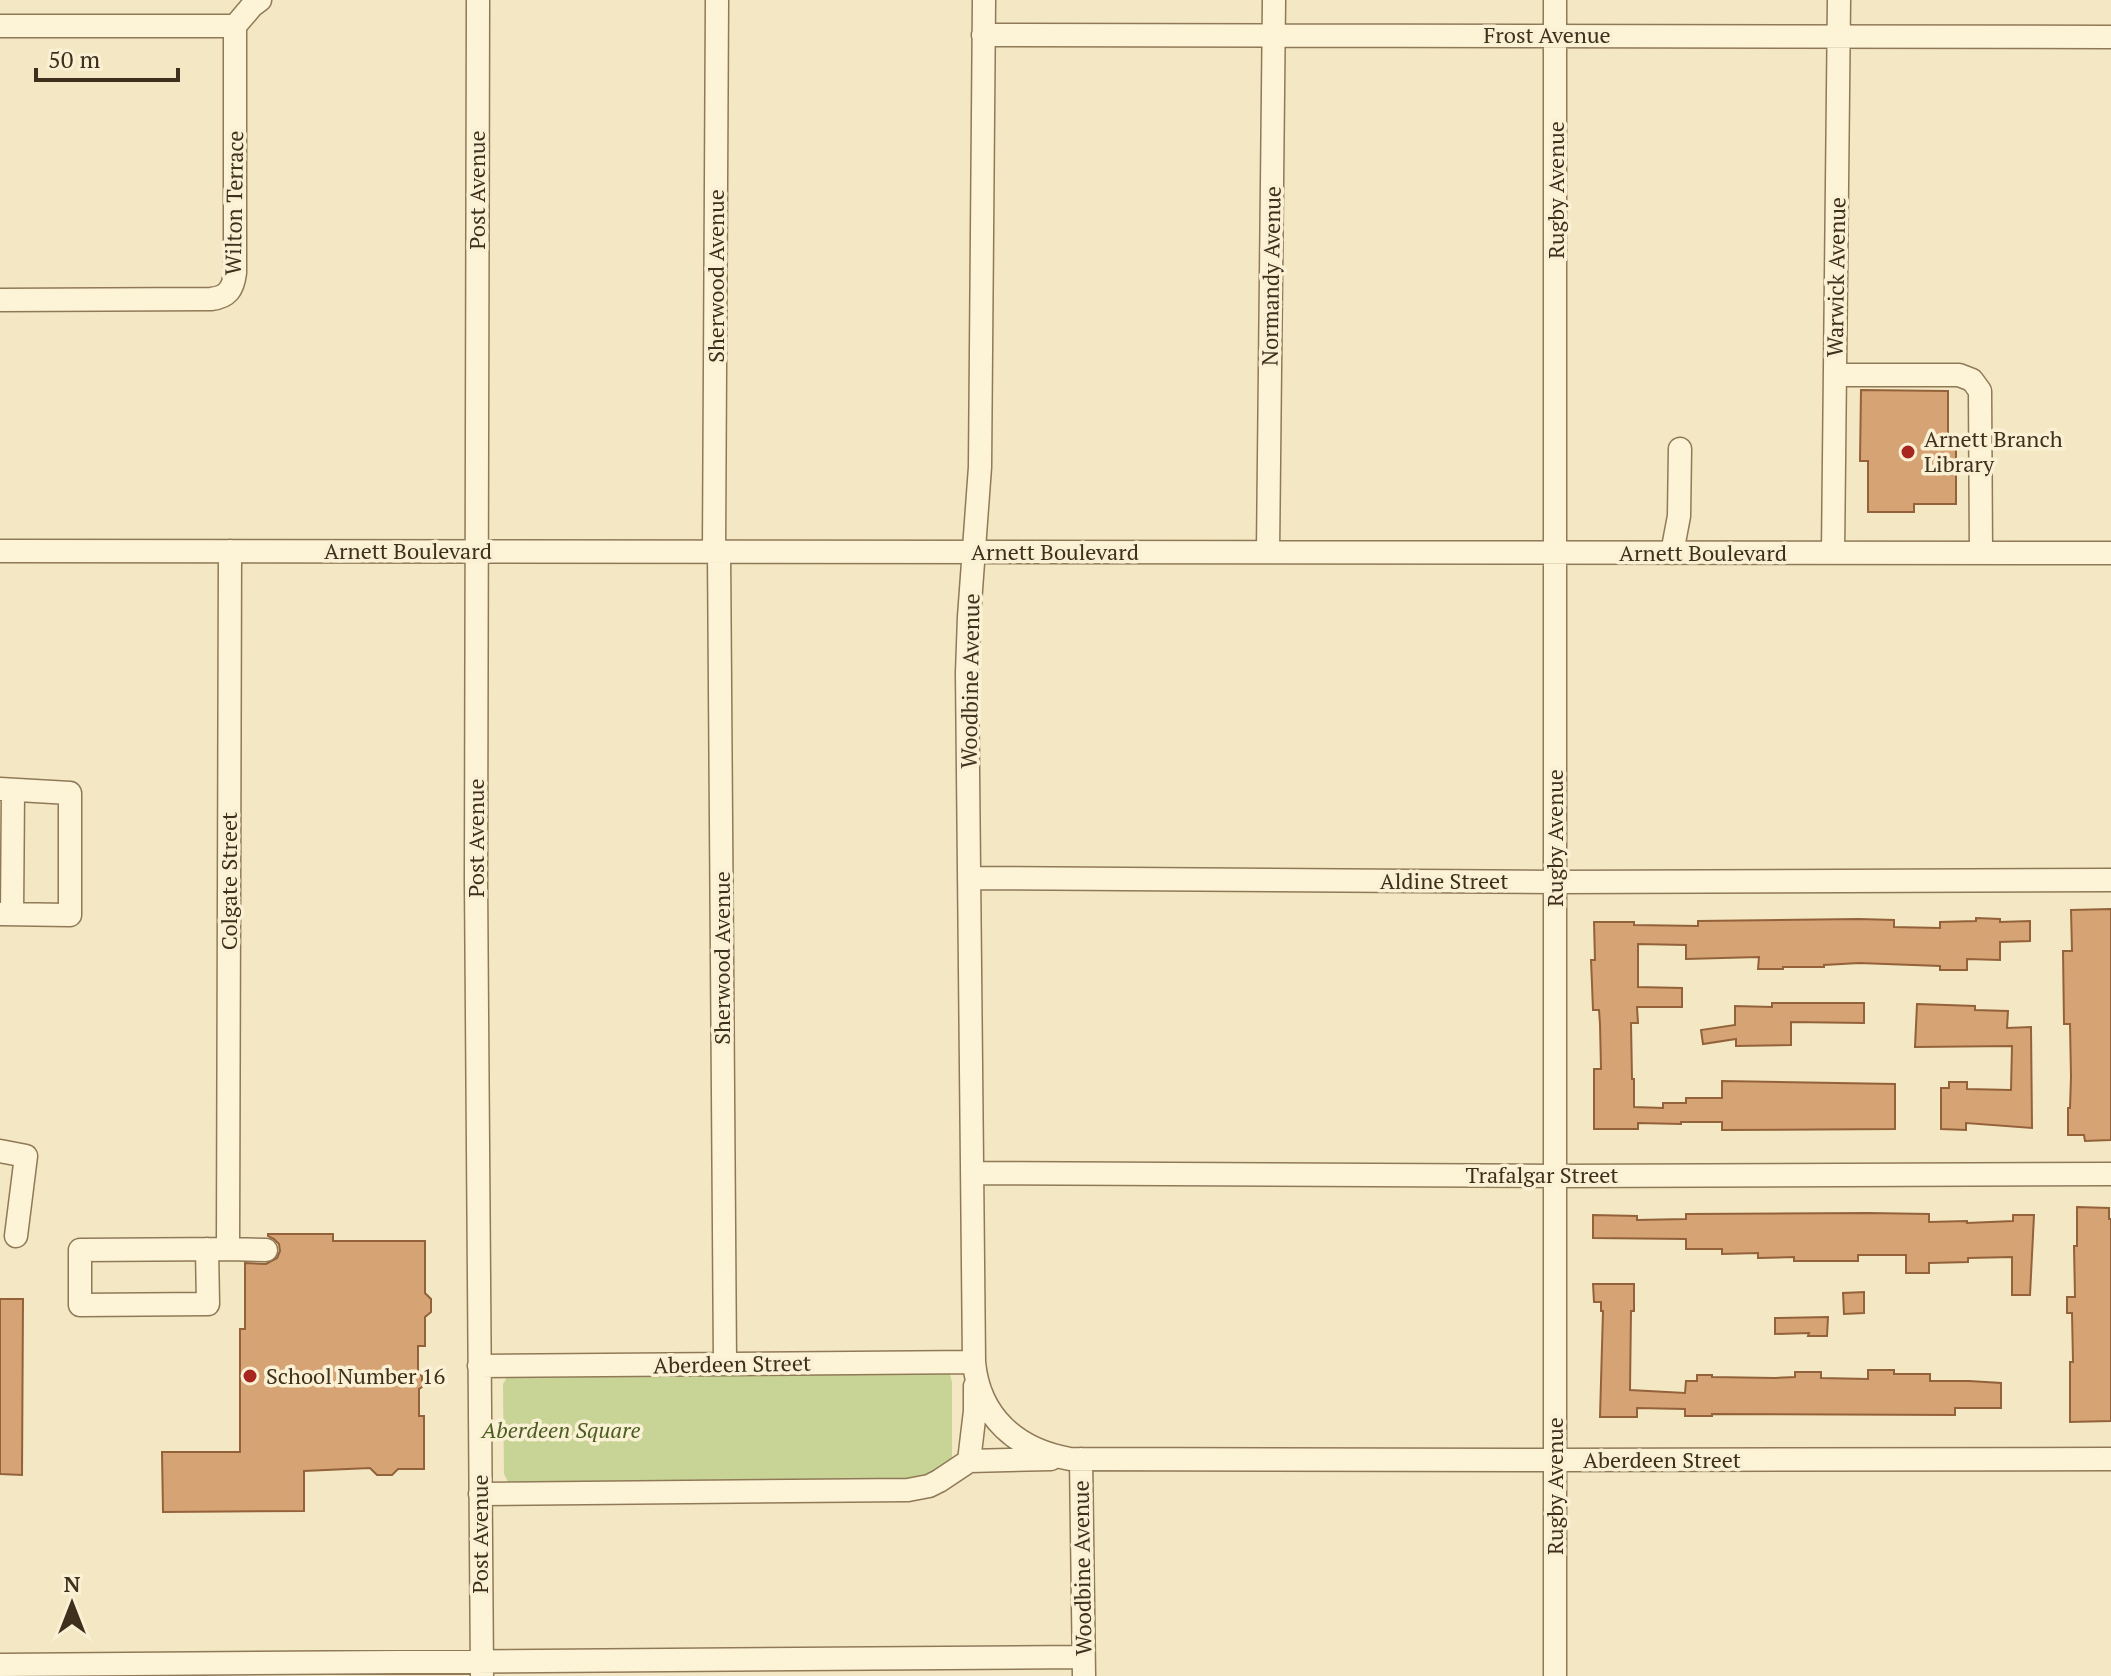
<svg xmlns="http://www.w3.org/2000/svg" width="2111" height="1676" font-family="'PT Serif',serif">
  <rect width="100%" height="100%" fill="#f3e8c3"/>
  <!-- green -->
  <path fill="#c8d396" d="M949,1371L952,1382V1460L933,1474L909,1480L509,1484L504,1474L503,1384L508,1376Z"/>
  <!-- building -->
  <path fill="#d6a375" stroke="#93623a" stroke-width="2" d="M1861,390L1948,391V442H1956V504H1914V512H1868V461H1860Z
    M2111,909V1140L2085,1141L2084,1135H2068V1108H2070L2071,1077L2070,1024H2064L2063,951H2072L2071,910Z
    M1976,918L2000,919V922L2030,921V941L2000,942V960L1967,959V970H1940V966L1859,963L1824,965V967H1783V969H1758L1759,957L1686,959V945L1638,944V987L1682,988V1007H1637L1638,1023H1631L1632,1079H1634V1107L1663,1108V1103H1686V1098H1722V1081L1895,1084V1129L1722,1130V1122H1681V1124L1638,1123V1129H1594V1069H1601L1600,1024L1599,1010H1593L1592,984L1591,960H1595L1594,922H1634V925L1698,926V921L1859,919L1894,920V927L1940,928V922L1976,921Z
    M1772,1003H1864V1023L1791,1022V1045L1736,1046V1039L1703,1044L1701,1030L1735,1025V1006L1772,1007Z
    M1917,1004L1975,1006V1010L2008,1011L2007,1028L2031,1027L2032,1128L1966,1123V1130L1941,1129V1088H1949V1082H1967V1089L2011,1090L2012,1046L1915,1047Z
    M2077,1207L2109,1208V1219H2111V1421L2070,1422V1362H2073L2072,1313H2067V1297H2075L2074,1246H2077Z
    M1868,1213L1929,1214V1222L1967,1221V1223L2013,1221V1215H2034L2030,1295H2012V1257L1968,1258V1262L1929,1263V1273H1906V1255H1858V1261H1794V1257L1758,1258V1253L1722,1254V1249H1686V1239L1593,1238V1215L1637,1216V1220L1686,1219V1214Z
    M268,1234H333V1241H425V1293L431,1299V1312L425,1317V1346H418V1374L422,1376V1387L419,1389V1416H424V1469H398L392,1475H377L370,1468L304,1471V1511L163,1512L162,1452H240V1329H245V1263L266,1264L277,1258L280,1251L279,1244L274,1239L268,1236Z
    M1593,1284H1634V1311H1631L1630,1390L1685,1393L1686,1381H1697V1375H1712V1377L1775,1378L1795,1377V1372H1821V1378L1868,1379V1370H1894V1374H1930V1381H1969L2001,1383V1408H1955V1415L1712,1414V1416H1685V1409L1637,1408V1417H1600L1603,1311H1601V1302H1594Z
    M1864,1292V1313L1844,1314L1843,1293Z
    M0,1299H23L22,1475L0,1474Z
    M1828,1317L1827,1336H1808L1809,1333L1775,1334V1318Z"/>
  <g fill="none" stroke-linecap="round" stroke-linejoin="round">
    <!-- minor casing -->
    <g stroke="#907957" stroke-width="25">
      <path id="minor" d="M478,0L476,881L482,1676
        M984,0L980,467L969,617L967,673L974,1362C979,1417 1017,1450 1070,1459L1555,1460L2111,1459
        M0,26H235L252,6L260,0
        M983,35L2111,37
        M0,300L211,299C228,297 233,289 235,273V26
        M1835,375H1959L1972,380L1980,391L1981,553
        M0,551L2111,553
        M714,551L717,0
        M719,551L725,1364
        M1268,552L1274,0
        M1672,553L1679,516L1680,449
        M1833,553L1839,0
        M0,789L70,793V915L0,914
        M969,878L1555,882L2111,880
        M12,914L13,790
        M0,1151L26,1156L16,1236
        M972,1173L1555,1176L2111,1174
        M207,1249L208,1304L80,1305V1250L228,1249L230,551
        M228,1249L266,1250
        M479,1366L974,1362
        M1081,1459L1084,1676
        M969,1461L975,1411V1386
        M480,1494L908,1490L929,1486L939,1481L969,1461L1051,1459
        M0,1665L1083,1657
        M1555,1676V0"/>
    </g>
    <!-- minor -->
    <use href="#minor" stroke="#fdf4d8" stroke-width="22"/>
  </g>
  <!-- markers -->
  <g fill="#a72620" stroke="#faf1d4" stroke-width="3">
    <circle cx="1908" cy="452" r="8"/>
    <circle cx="250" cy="1376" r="8"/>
  </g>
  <g text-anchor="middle" stroke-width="7" stroke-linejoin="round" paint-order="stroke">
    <!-- street labels -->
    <g font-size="22" fill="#3f2f1d" stroke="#faf1d4">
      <text x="1547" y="43">Frost Avenue</text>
      <text transform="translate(477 190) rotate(-90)" y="8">Post Avenue</text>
      <text transform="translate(1556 190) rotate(-90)" y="8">Rugby Avenue</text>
      <text transform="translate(234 203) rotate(-89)" y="8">Wilton Terrace</text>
      <text transform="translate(716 276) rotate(-90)" y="8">Sherwood Avenue</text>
      <text transform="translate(1271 276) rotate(-89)" y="8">Normandy Avenue</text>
      <text transform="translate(1836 277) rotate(-89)" y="8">Warwick Avenue</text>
      <text x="408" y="559">Arnett Boulevard</text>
      <text x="1055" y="560">Arnett Boulevard</text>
      <text x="1703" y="561">Arnett Boulevard</text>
      <text transform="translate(970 681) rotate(-89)" y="8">Woodbine Avenue</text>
      <text transform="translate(476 838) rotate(-90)" y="8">Post Avenue</text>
      <text transform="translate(1555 838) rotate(-90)" y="8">Rugby Avenue</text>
      <text transform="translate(229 881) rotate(-90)" y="8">Colgate Street</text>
      <text x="1444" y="889">Aldine Street</text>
      <text transform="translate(722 958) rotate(-90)" y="8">Sherwood Avenue</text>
      <text x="1542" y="1183">Trafalgar Street</text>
      <text transform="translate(732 1364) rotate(-1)" y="8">Aberdeen Street</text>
      <text x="1662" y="1468">Aberdeen Street</text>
      <text transform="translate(1555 1486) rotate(-90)" y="8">Rugby Avenue</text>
      <text transform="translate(480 1534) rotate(-90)" y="8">Post Avenue</text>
      <text transform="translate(1082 1568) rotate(-91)" y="8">Woodbine Avenue</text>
    </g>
    <!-- poi labels -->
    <g font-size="22" fill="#3f2f1d" stroke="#faf1d4" text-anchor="start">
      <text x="1924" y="447">Arnett Branch<tspan x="1924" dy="25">Library</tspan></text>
      <text x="266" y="1384">School Number 16</text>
    </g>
    <!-- park labels -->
    <g font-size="22" font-style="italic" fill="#4b5d21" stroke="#faf1d4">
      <text x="561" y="1438">Aberdeen Square</text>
    </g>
  </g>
  <!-- north arrow -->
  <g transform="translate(72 1604)" stroke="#faf1d4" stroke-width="6" paint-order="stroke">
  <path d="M0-6L14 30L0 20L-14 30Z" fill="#3f2f1d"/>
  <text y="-12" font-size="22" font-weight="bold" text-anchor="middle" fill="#3f2f1d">N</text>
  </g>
  <!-- scale -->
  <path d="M36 68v12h142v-12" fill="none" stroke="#3f2f1d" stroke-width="4"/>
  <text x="48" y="68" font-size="24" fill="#3f2f1d" stroke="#faf1d4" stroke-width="6" paint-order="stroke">50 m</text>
</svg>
